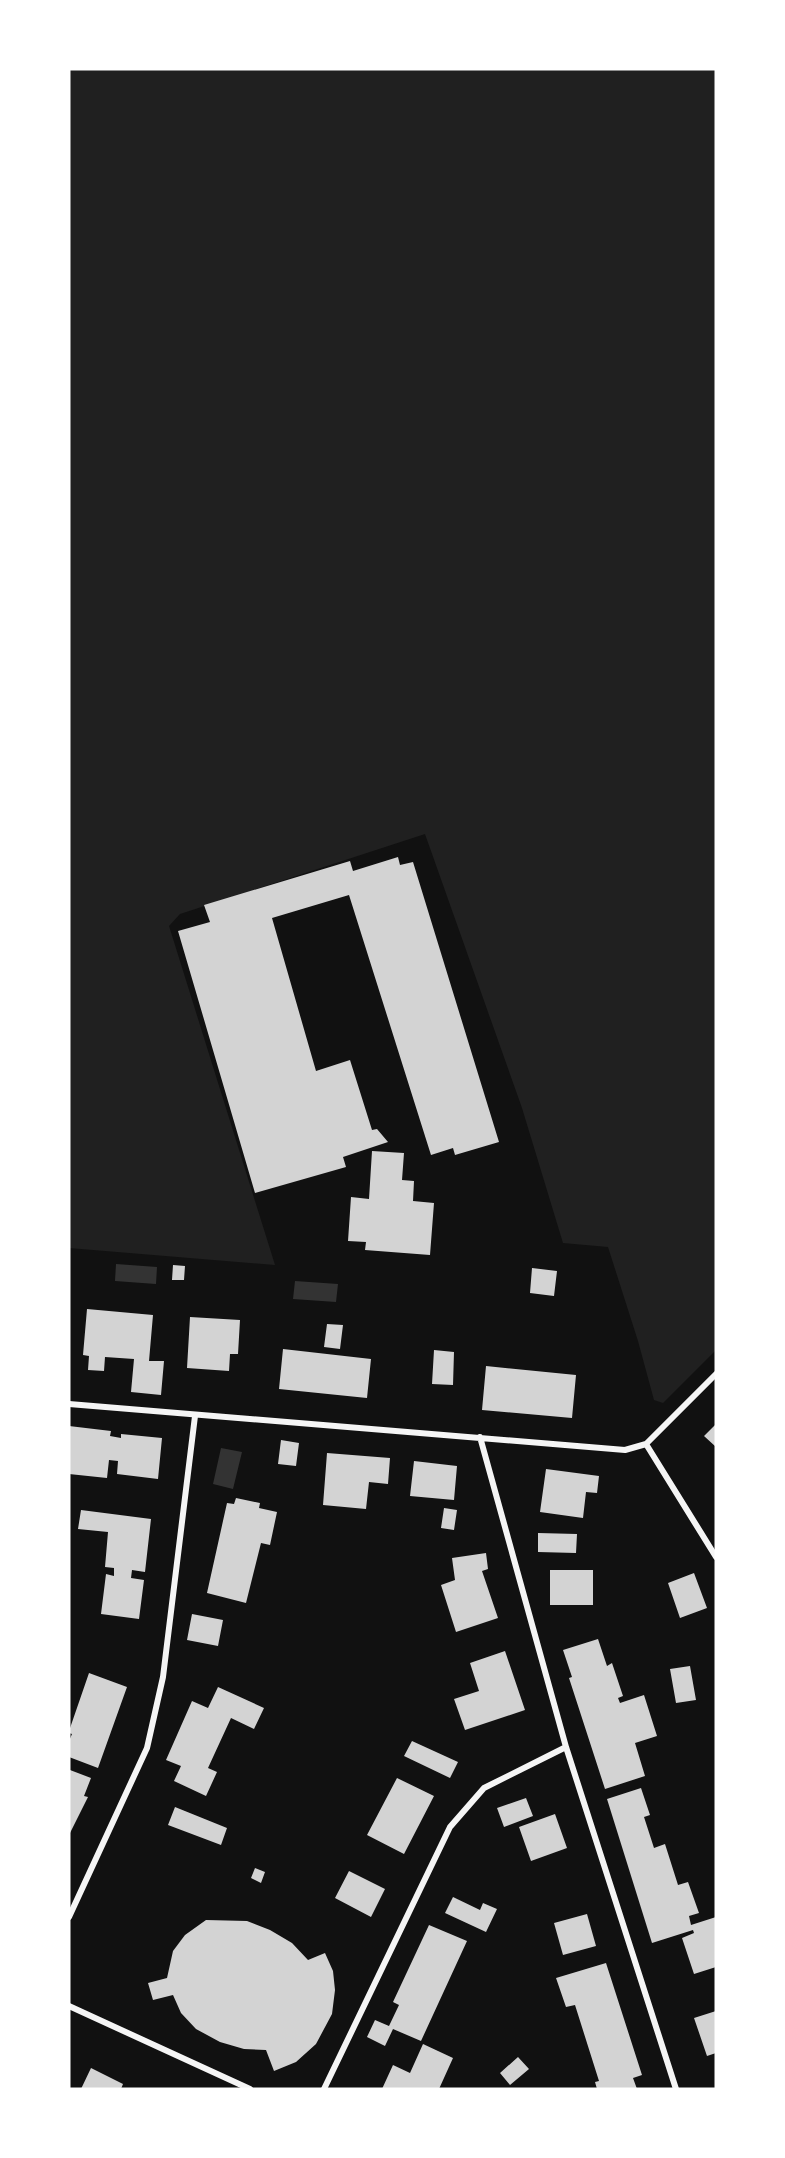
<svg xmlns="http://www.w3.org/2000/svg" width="785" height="2158" font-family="Arial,sans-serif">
  <rect width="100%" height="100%" fill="#111"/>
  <!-- green -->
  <path fill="#202020" d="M69,69H716V1350L663,1403L654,1400L638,1341L608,1247L563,1243L522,1108L425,834L180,914L169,926L275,1265L69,1248Z"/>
  <!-- water -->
  <path fill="#333" d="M116,1264L157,1267L156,1284L115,1281Z
    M295,1281L338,1284L336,1302L293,1299Z
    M221,1448L242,1452L233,1489L213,1484Z"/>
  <!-- building -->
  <path fill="#d3d3d3" d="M398,857L400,865L413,862L499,1142L455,1155L453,1148L431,1155L349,895L272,918L316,1071L350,1060L372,1130L377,1129L388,1142L343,1157L346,1167L255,1193L178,931L210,922L204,905L350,861L353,871Z
    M372,1151L404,1153L402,1180L414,1181L413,1201L434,1203L430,1255L365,1250L366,1242L348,1241L351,1197L369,1199Z
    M173,1265L185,1266L184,1280H172Z
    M532,1268L557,1271L554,1296L530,1293Z
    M87,1309L153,1315L149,1361H164L161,1395L131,1392L134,1359L105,1357L104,1371L88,1370L89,1356L83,1355Z
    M190,1317L240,1320L238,1354H230L229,1371L187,1368Z
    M327,1324L343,1325L340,1349L324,1347Z
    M283,1349L371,1359L367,1398L279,1389Z
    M434,1350L454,1352L453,1385L432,1384Z
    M486,1366L576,1375L572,1418L482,1410Z
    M716,1424V1447L704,1436Z
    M69,1426L111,1431L110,1436L121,1438V1434L162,1438L158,1479L117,1474L118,1461L109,1460L107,1478L69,1474Z
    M281,1440L299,1443L296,1466L278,1464Z
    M327,1453L390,1458L388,1484L369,1482L366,1509L323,1505Z
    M414,1461L457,1466L454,1500L410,1496Z
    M546,1469L599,1476L597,1493L586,1492L583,1518L540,1512Z
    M236,1498L260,1503L259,1508L277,1512L270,1545L261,1543L246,1603L207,1593L227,1503L234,1504Z
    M444,1508L457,1510L454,1530L441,1528Z
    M81,1510L151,1519L145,1572L132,1570L131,1578L144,1580L139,1619L101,1614L106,1574L114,1576V1568L105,1567L108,1532L78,1529Z
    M538,1533L577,1534L576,1553L538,1552Z
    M486,1553L488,1569L482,1571L498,1618L456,1632L441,1585L455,1580L452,1558Z
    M550,1570H593V1605H550Z
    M694,1573L707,1608L680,1618L668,1583Z
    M192,1614L223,1620L218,1646L187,1640Z
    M598,1639L607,1666L612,1663L623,1696L618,1698L620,1703L644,1695L657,1736L635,1743L645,1776L605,1789L569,1678L572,1677L563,1650Z
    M505,1651L525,1710L465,1730L454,1699L479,1691L470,1663Z
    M690,1666L696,1700L676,1703L670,1669Z
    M89,1673L127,1687L98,1768L69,1757V1741L72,1734L69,1733V1731Z
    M218,1687L264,1708L254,1729L231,1718L208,1768L217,1772L206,1796L174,1781L181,1766L166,1760L192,1701L208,1708Z
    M412,1741L458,1762L450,1778L404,1756Z
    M70,1770L91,1778L84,1796L88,1797L69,1835Z
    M397,1778L434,1796L404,1854L367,1835Z
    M641,1788L650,1815L644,1817L654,1848L665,1844L678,1885L688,1882L699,1913L689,1916L691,1925L716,1917V1967L694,1974L682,1938L694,1933L693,1930L652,1943L607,1799Z
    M526,1798L533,1816L504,1827L497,1808Z
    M175,1807L227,1828L221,1845L168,1825Z
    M555,1814L567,1848L531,1861L519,1827Z
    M255,1868L265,1872L261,1883L251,1878Z
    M349,1871L385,1889L371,1917L335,1898Z
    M453,1897L480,1910L483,1903L497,1909L486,1932L445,1913Z
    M587,1914L596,1946L563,1955L554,1923Z
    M206,1920L247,1921L270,1930L292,1943L308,1960L325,1953L333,1971L335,1990L332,2014L316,2044L296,2062L274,2071L266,2050L244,2049L220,2042L196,2029L181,2013L173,1995L153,2000L148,1983L167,1978L173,1951L185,1935Z
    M429,1925L467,1941L421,2041L393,2029L385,2046L367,2037L375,2020L389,2026L399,2005L393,2002Z
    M606,1963L642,2075L633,2078L637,2089H597L595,2082L599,2081L575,2005L566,2007L556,1978Z
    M716,2011V2053L707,2056L694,2018Z
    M423,2044L453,2058L439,2089H382L393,2065L410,2073Z
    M518,2057L529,2069L510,2085L500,2073Z
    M91,2068L123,2084L121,2089H81Z"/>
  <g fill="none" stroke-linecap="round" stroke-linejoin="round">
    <!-- minor -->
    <path stroke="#f5f5f5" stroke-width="6" d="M69,1404L625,1450L646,1444L716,1374
      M480,1437L566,1747L676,2089
      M646,1444L716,1557
      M69,1917L147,1748L163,1677L195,1416
      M69,2006L250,2089
      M324,2089L450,1827L484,1788L566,1747"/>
  </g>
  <!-- border -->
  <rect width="785" height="2158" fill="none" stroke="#ffffff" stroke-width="141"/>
</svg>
